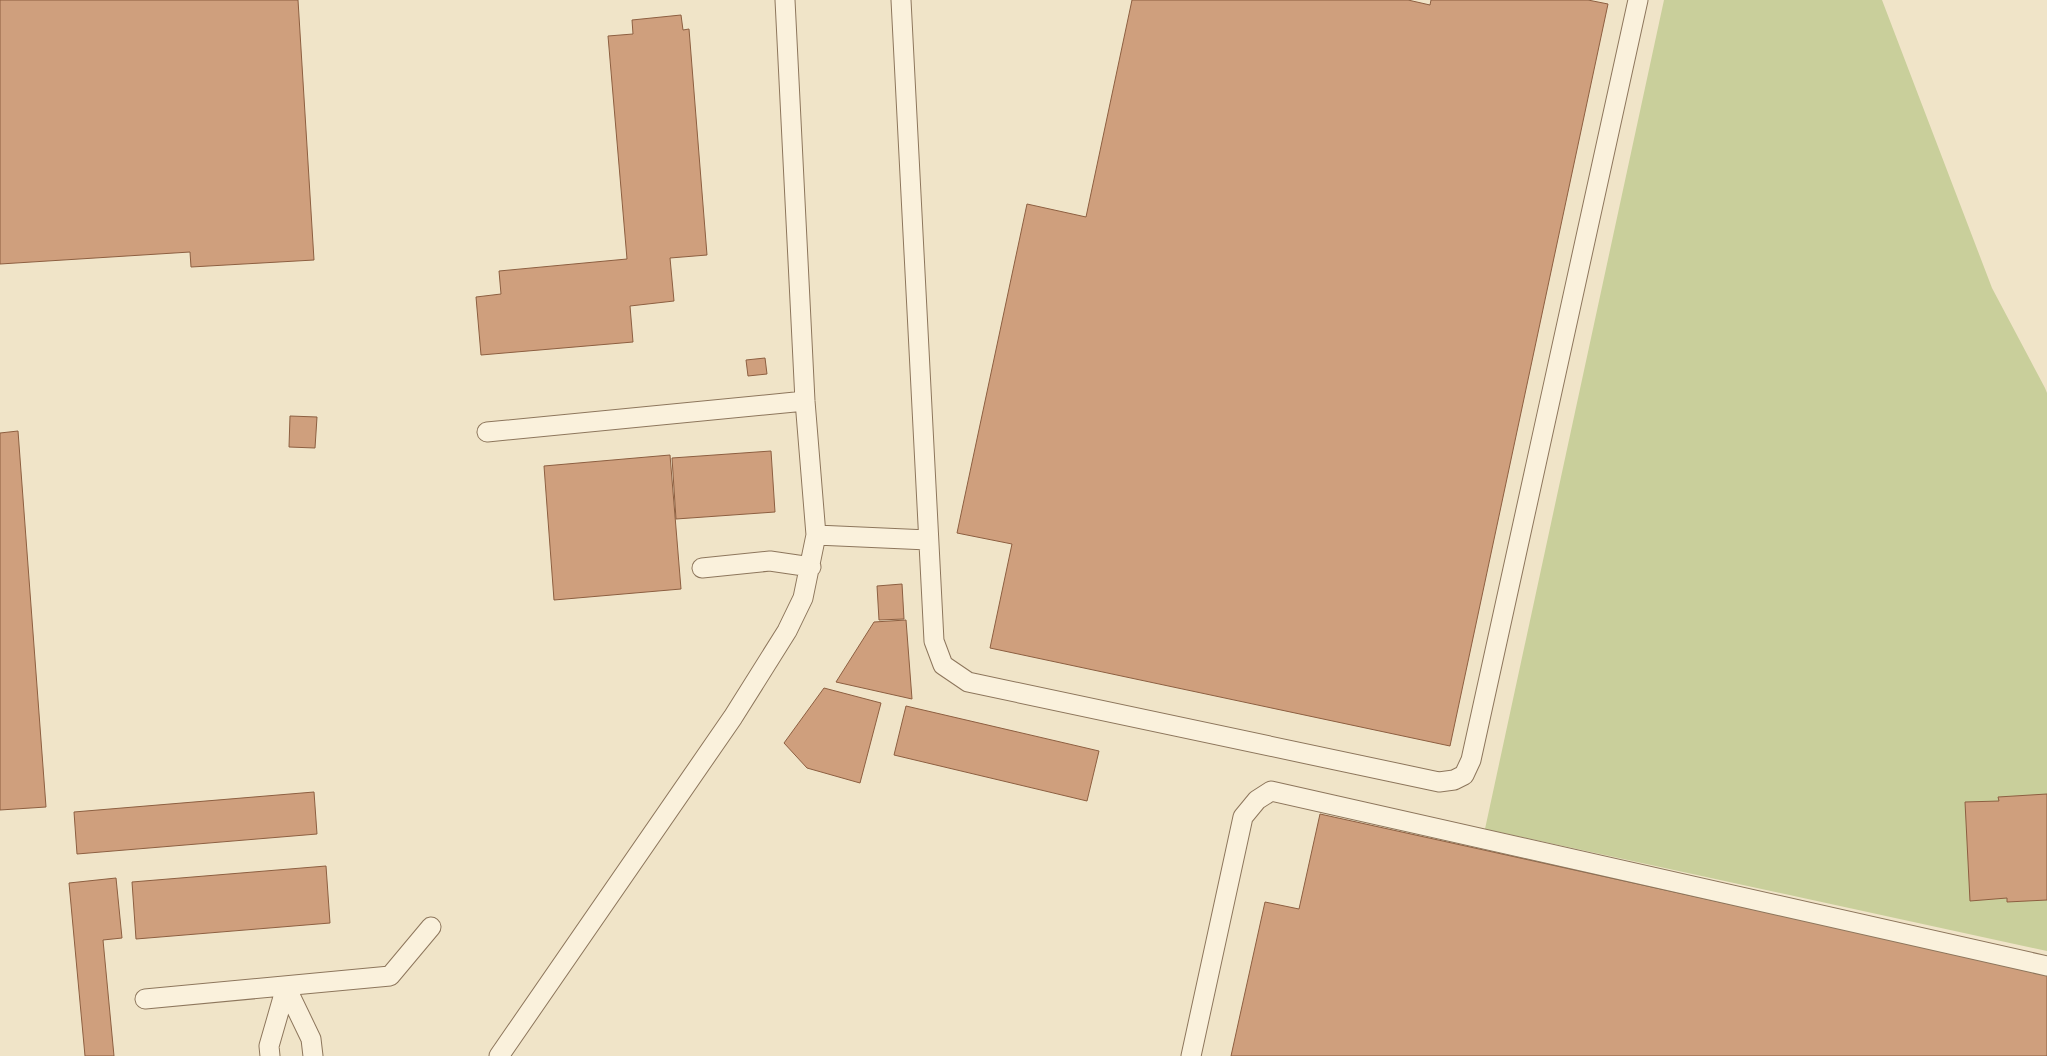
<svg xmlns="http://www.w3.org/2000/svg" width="2047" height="1056" font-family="Georgia,serif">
  <rect width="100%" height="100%" fill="#f0e4c8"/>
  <!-- green -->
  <path fill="#c9cf9b" d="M1664,0H1882L1992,288L2045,388L2047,393V951L1485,829Z"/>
  <!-- building -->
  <path fill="#cf9f7d" stroke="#8d5f41" d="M0,0H298L314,260L191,267L190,252L0,264Z
    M1132,0H1408L1430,5L1431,0H1588L1608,4L1450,746L990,648L1012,544L957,533L1027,204L1086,217Z
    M681,15L683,30L689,29L707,255L670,258L674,301L630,306L633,342L481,355L476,297L501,294L499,271L627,259L608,36L633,34L632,20Z
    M765,358L767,374L748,376L746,360Z
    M290,416L317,417L315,448L289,447Z
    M18,431L46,807L0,810V433Z
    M771,451L775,512L676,519L672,458Z
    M670,455L681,589L554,600L544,466Z
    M902,584L904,619L879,620L877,586Z
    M906,620L912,699L836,682L874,622Z
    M824,688L881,703L860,783L807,768L784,743Z
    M906,706L1099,751L1087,801L894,755Z
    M314,792L317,834L77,854L74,812Z
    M2047,794V900L2007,902V898L1970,901L1965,802L1999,801L1998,797Z
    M1320,814L2047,974V1056H1231L1265,902L1299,909Z
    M326,866L330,923L136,939L132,882Z
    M116,878L122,938L103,940L114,1056H85L69,883Z"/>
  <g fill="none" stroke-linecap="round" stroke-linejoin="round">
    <!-- service casing -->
    <g stroke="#8d765c" stroke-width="21">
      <path id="service" d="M901,0L934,641L943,665L968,682L1439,782L1454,780L1464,775L1471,760L1638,0
        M487,432L805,401
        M816,535L928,540
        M702,568L770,561L811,567
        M286,987L311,1039L313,1056
        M145,999L390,976L431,927
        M270,1056L269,1046L286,987
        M499,1056L733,717L787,631L803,598L816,535L805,401L785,0
        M1191,1056L1243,817L1257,800L1271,791L2047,966"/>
    </g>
    <!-- service -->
    <use href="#service" stroke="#faf1dc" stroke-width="19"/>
  </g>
</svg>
